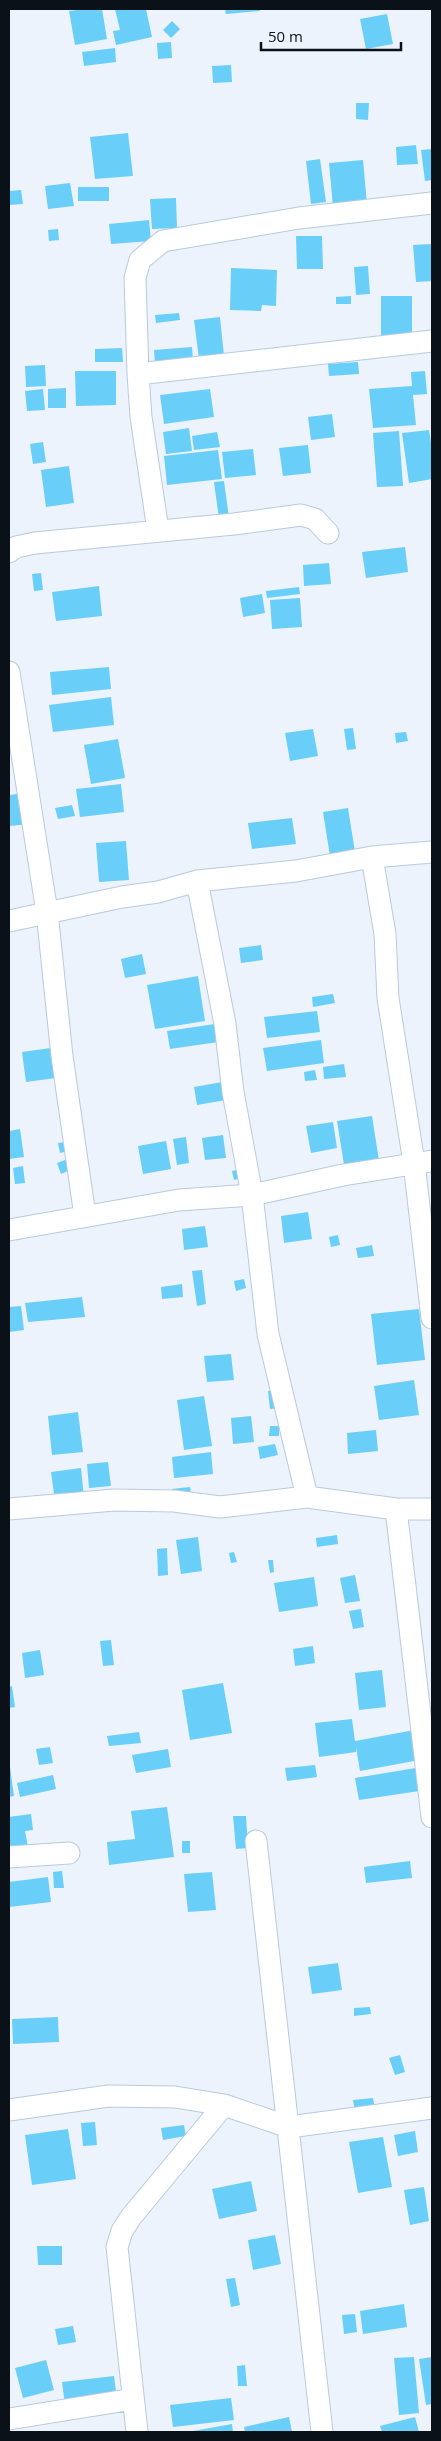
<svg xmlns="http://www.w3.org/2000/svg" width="441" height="2441" font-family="'Open Sans',sans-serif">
  <rect width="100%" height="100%" fill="#ecf3fc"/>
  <!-- building -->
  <path fill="#69cef8" d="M85,9H102L107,39L75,45L69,11Z
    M115,9H146L152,37L116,45L113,31L120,30Z
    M225,9H260V11L226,14Z
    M387,14L393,44L366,49L360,19Z
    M172,21L180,29L171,38L163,30Z
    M171,42L172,58L158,59L157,43Z
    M115,48L116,62L84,66L82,52Z
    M231,65L232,82L213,83L212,66Z
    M356,103H369L368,120L356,119Z
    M128,133L133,176L95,179L90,137Z
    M416,145L418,164L397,165L396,147Z
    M432,149V180L425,181L421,150Z
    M320,159L326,202L311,204L306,161Z
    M363,160L367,204L333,207L329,163Z
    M70,183L74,206L48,209L45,186Z
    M78,187H109V201H78Z
    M21,190L23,204L9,205V191Z
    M176,198L177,228L152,229L150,199Z
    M149,220L151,241L111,244L109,224Z
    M58,229L59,240L49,241L48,230Z
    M296,236H322L323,269H297Z
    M432,244V281L416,282L413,245Z
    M368,266L370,294L356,295L354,267Z
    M231,268L277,270L276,306L262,305L261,311L230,310Z
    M351,296V304H336V297Z
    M381,296H412V338L381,339Z
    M179,313L180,320L156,323L155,315Z
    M220,317L224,356L199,359L194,320Z
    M192,347L193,361L155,364L154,350Z
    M122,348L123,362H95V349Z
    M358,362L359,374L329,376L328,364Z
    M45,365L46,386L26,387L25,366Z
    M75,371H116V405L76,406Z
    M425,371L427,394L413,395L416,425L373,428L369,389L412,386L411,372Z
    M66,388V408H48V389Z
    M43,389L45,410L27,411L25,391Z
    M210,389L214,417L164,424L160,395Z
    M332,414L335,437L311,440L308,417Z
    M189,428L192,451L166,454L163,432Z
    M429,430L432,449V479L409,483L402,433Z
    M399,431L403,486L377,487L373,433Z
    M217,432L220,447L194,450L192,436Z
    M43,442L46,462L33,464L30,444Z
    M308,445L311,473L283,476L279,448Z
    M253,449L256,475L225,478L222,452Z
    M218,450L222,479L167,485L164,456Z
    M69,466L74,503L46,507L41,470Z
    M224,481L229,518L219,519L214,482Z
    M405,547L408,572L366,578L362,552Z
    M329,563L331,584L304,586L303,565Z
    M41,573L43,590L34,591L32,574Z
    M99,586L102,616L56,621L52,592Z
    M299,587L300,594L267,598L266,591Z
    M262,594L265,613L243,617L240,598Z
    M300,598L302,627L272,629L270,600Z
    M109,667L111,689L52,695L50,672Z
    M111,697L114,725L53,732L49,705Z
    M353,728L356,749L347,750L344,729Z
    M313,729L318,756L290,761L285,733Z
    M406,732L408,741L396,743L395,733Z
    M118,739L125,778L91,784L84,745Z
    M121,784L124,812L80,817L76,789Z
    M26,793L30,824L9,826V795Z
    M72,805L75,816L58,819L55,808Z
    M348,808L355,852L330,856L323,812Z
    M292,818L296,844L252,849L248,823Z
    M126,841L129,880L99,882L96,843Z
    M261,945L263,960L241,963L239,948Z
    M142,954L146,974L125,978L121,959Z
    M198,976L205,1021L155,1029L147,985Z
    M333,994L335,1003L313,1007L312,997Z
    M317,1011L320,1032L267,1038L264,1017Z
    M222,1023L225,1041L170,1049L167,1031Z
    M321,1040L324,1063L267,1071L263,1048Z
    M58,1047L63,1077L26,1082L22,1052Z
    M344,1064L346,1077L324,1079L323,1067Z
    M315,1070L317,1080L305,1081L304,1072Z
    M228,1081L232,1099L197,1105L194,1087Z
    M372,1116L380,1167L345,1171L337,1121Z
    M333,1122L337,1148L311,1153L306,1126Z
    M20,1129L24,1157L9,1159V1131Z
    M223,1135L226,1158L205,1160L202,1138Z
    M186,1137L189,1163L177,1165L173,1139Z
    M166,1141L171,1169L143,1174L138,1146Z
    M66,1142L68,1151L60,1153L58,1143Z
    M73,1157L77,1167L61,1174L57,1163Z
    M23,1166L25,1183L15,1184L13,1168Z
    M246,1168L248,1176L234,1180L232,1171Z
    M308,1212L312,1239L284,1243L281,1216Z
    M205,1226L208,1247L184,1250L182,1229Z
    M338,1235L340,1245L331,1247L329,1237Z
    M372,1245L374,1256L358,1258L356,1248Z
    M202,1270L206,1304L197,1306L192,1271Z
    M244,1279L246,1288L236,1291L234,1281Z
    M182,1284L183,1297L162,1299L161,1287Z
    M82,1297L85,1317L28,1322L25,1303Z
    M21,1306L24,1330L9,1332V1307Z
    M419,1309L425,1360L377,1365L371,1314Z
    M231,1354L234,1380L207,1382L204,1356Z
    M414,1380L419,1415L379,1420L374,1386Z
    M277,1390L279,1408L270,1409L268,1391Z
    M204,1396L212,1446L184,1450L177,1400Z
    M78,1412L83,1452L52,1455L48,1416Z
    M251,1416L254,1442L233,1444L231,1418Z
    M270,1426H279V1436H269Z
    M376,1430L378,1451L348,1454L347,1433Z
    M275,1444L278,1455L260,1459L258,1447Z
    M211,1452L213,1474L174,1478L172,1457Z
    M108,1462L111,1486L89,1488L87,1464Z
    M81,1468L84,1498L55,1501L51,1472Z
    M190,1487L191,1496L173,1498L172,1489Z
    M337,1535L338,1544L317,1547L316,1538Z
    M198,1537L202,1571L181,1574L176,1540Z
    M167,1548L168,1575L158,1576L157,1549Z
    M234,1552L237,1562L231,1563L229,1553Z
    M268,1560H273L274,1572L270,1573Z
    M355,1575L360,1601L345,1603L340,1578Z
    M314,1577L318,1606L279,1612L274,1583Z
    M361,1609L364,1627L353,1629L349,1611Z
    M111,1640L114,1665L103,1666L100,1641Z
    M313,1646L315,1663L295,1666L293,1649Z
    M40,1650L44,1675L25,1678L22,1653Z
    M382,1670L386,1707L359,1710L355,1673Z
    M223,1683L232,1733L190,1740L182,1690Z
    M12,1686L15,1707L9,1708V1687Z
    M352,1719L355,1741L420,1729L425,1759L360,1771L356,1747V1752L319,1757L315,1723Z
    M139,1732L141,1743L109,1746L107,1736Z
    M50,1747L53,1763L39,1765L36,1749Z
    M168,1749L171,1767L136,1773L132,1755Z
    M9,1759L14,1796L9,1797Z
    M315,1765L317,1777L287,1781L285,1768Z
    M422,1767L426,1790L359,1800L355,1778Z
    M53,1775L56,1789L20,1797L17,1783Z
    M167,1807L174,1857L109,1865L107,1842L135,1839L131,1811Z
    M31,1814L33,1830L25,1831L28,1847L9,1849V1817Z
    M233,1816H246L248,1848L236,1849Z
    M182,1841H190V1853H182Z
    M410,1861L412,1878L366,1883L364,1867Z
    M62,1871L64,1888H54L53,1872Z
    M212,1872L216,1910L188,1912L184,1874Z
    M48,1877L51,1902L9,1907V1882Z
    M338,1963L342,1990L312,1994L308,1967Z
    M370,2007L371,2014L354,2016V2008Z
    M58,2017L59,2042L13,2044L12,2019Z
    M400,2055L405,2072L395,2075L389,2058Z
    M373,2098L375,2109L355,2112L353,2100Z
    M95,2122L97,2145L83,2146L81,2123Z
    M184,2125L186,2136L163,2140L161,2128Z
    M68,2129L76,2179L32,2185L25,2135Z
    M415,2131L418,2152L398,2156L394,2135Z
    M383,2137L392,2187L358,2193L349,2142Z
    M251,2181L257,2211L219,2219L212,2189Z
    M424,2187L429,2221L410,2225L404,2190Z
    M275,2235L281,2264L253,2270L248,2240Z
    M37,2246H62V2265H38Z
    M235,2278L240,2305L231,2307L226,2279Z
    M404,2304L407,2327L363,2334L360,2311Z
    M355,2314L357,2332L344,2334L342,2315Z
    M73,2326L76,2342L58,2345L55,2329Z
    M414,2357L419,2413L399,2415L394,2358Z
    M432,2357V2404L426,2405L419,2359Z
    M46,2360L54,2390L23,2398L15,2368Z
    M245,2365L247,2386H238L237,2366Z
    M114,2376L117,2399L65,2405L62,2382Z
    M231,2398L234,2420L173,2427L170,2405Z
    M289,2417L292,2432H245L244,2427Z
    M415,2417L419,2432H382L380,2426Z
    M232,2424L233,2432H193V2431Z"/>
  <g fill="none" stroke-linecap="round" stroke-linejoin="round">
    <!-- street casing -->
    <g stroke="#b7cadf" stroke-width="23">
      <path id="street" d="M138,374L432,341
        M158,530L141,417L138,374L135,278L140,260L163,241L299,218L432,203
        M9,552L16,547L35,543L234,524L301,515L315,519L328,533
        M9,672L47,912L62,1056L85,1216
        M372,857L385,934L388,998L414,1163L432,1318
        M197,881L225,1024L233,1092L252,1195L268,1334L307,1497
        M9,921L122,897L158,892L197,881L296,871L372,857L432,852
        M9,1230L179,1200L252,1195L343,1175L432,1161
        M9,1509L114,1500L174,1501L220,1507L307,1497L396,1509H432
        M396,1509L432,1817
        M256,1841L322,2432
        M9,1857L69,1853
        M9,2110L109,2096L175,2097L224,2105L289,2127L432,2108
        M9,2419L133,2399
        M137,2432L117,2247L122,2231L131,2217L224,2105"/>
    </g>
    <!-- street -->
    <use href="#street" stroke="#fff" stroke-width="21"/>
  </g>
  <!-- border -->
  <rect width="441" height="2441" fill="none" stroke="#0b1118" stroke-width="20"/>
  <!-- scale -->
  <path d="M261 42v8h140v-8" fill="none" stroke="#0b1118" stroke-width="2.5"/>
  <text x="268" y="42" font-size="15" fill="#0b1118" stroke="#ecf3fc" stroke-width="4" paint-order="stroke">50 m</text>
</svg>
